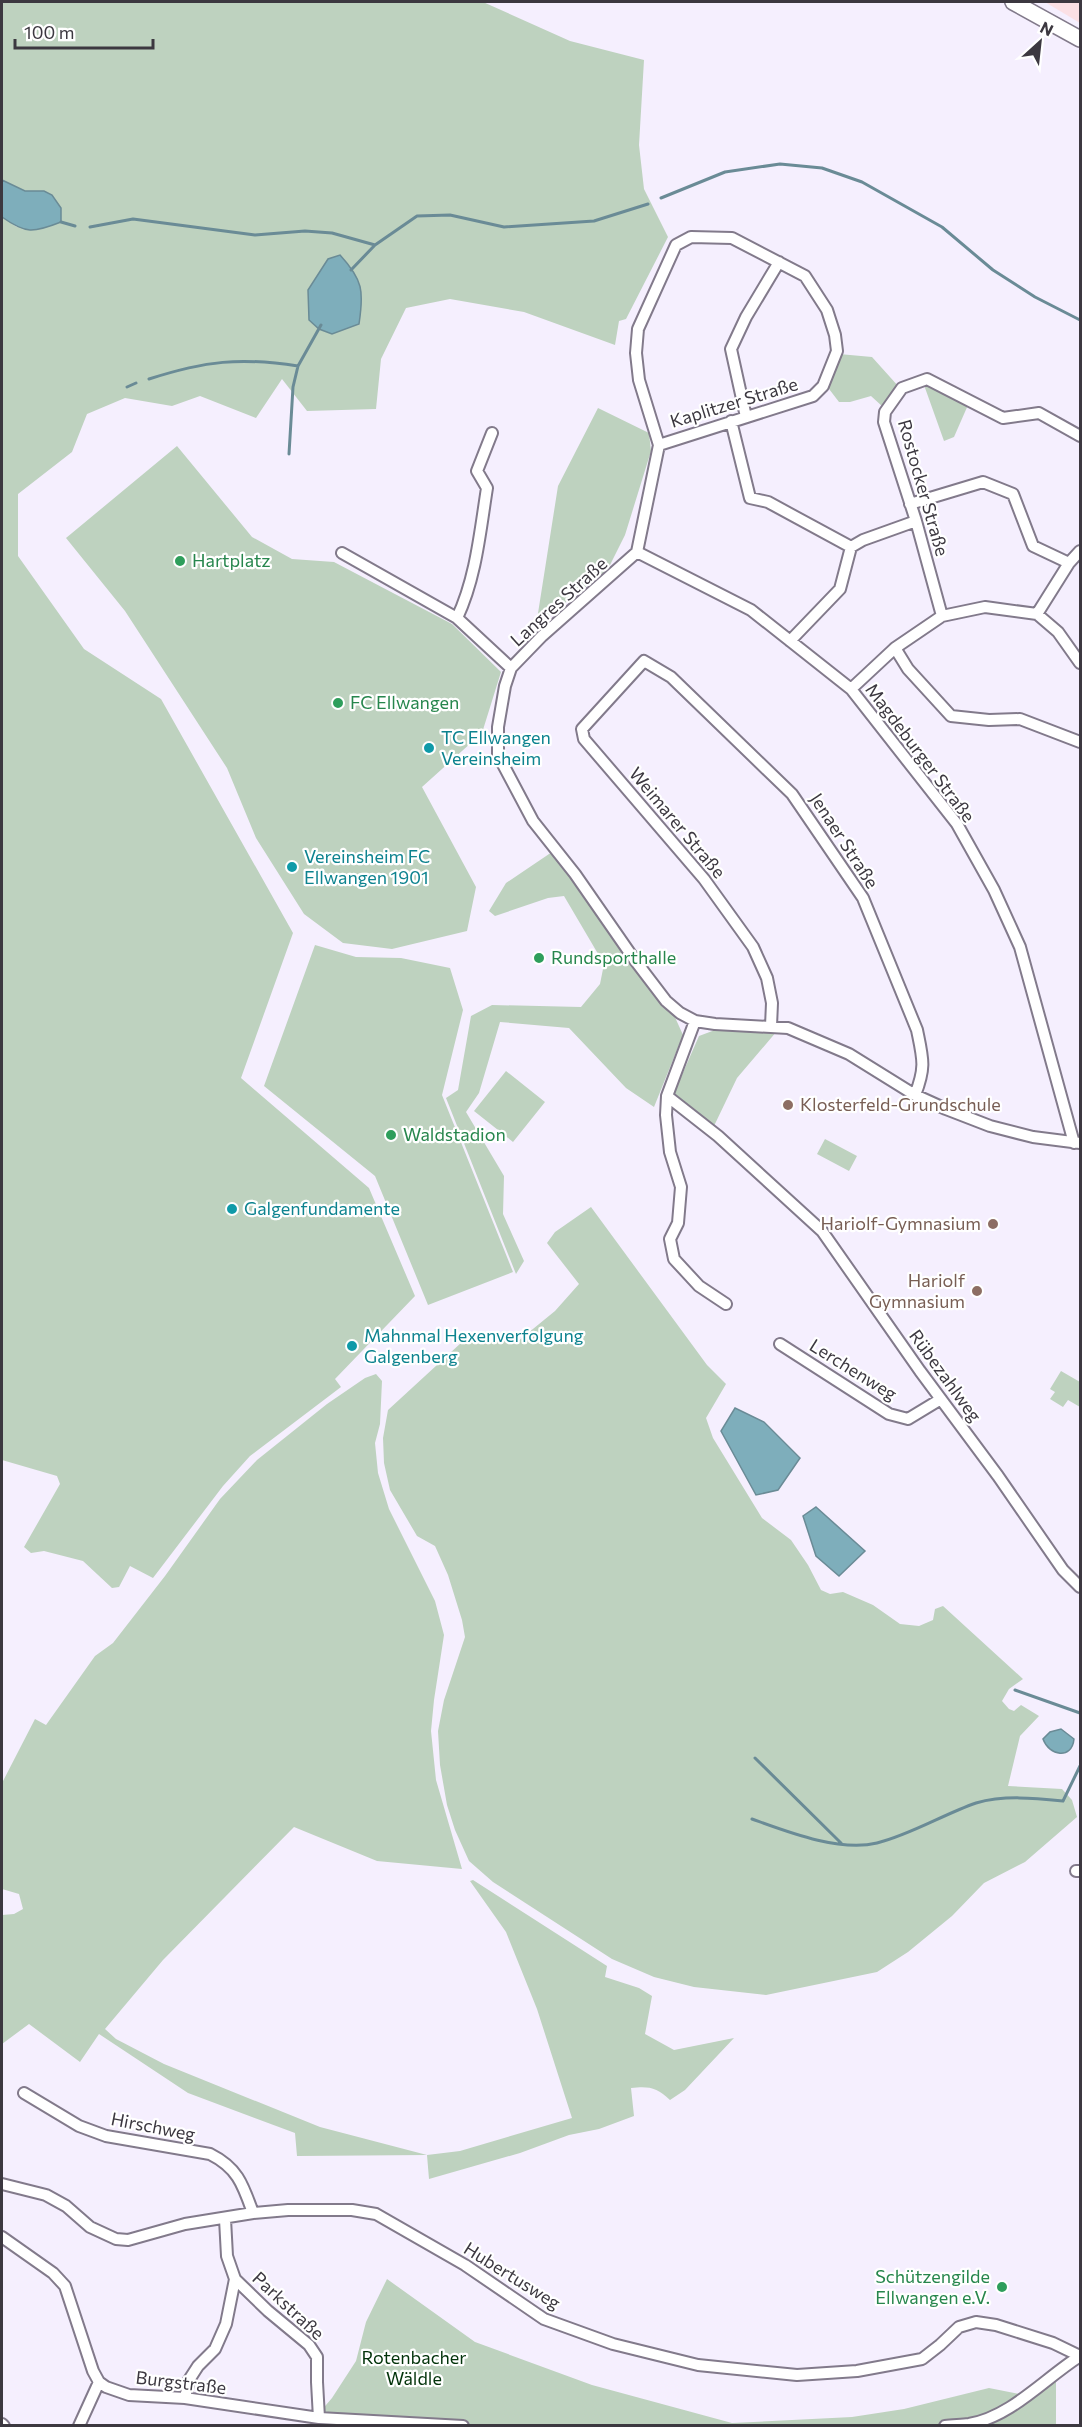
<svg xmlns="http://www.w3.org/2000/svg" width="1082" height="2427" font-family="Commissioner,sans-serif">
  <rect width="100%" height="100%" fill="#f5effe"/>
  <!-- industrial -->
  <path fill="#fbe0e5" d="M1045,2H1080V23Z"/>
  <!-- green -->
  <path fill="#bed2bf" d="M2,2H483L570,41L644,60L639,145L644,189L668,237L626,319L619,321L615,345L524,312L450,299L406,308L381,359L376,409L307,411L282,379L256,418L200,396L172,406L125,398L87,414L72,452L18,494V556L84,649L161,699L293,933L241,1078L369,1188L415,1296L335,1379L341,1387L250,1456L223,1486L153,1578L130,1566L119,1587L112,1588L83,1561L44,1551L31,1553L24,1547L60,1484L57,1476L2,1460V217L17,227L44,191H25L2,180Z
    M839,354L872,357L899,387L883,407L871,396L850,402H839L826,385Z
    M924,385L939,389L968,405L954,437L944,441Z
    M598,408L649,433L651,451L625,535L608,569L536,626L558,486Z
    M177,446L252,537L292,559L334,562L452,624L501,672L482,733L422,787L476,887L467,931L392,949L343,943L304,914L256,838L227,768L125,611L66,538Z
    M552,852L640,976L674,1015L683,1035L654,1107L626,1088L569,1028L500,1022L479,1093L466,1112L504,1176L503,1214L524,1261L516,1274L446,1098L458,1090L471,1016L492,1005L581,1007L600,984L604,964L564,896L548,898L495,916L489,911L506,883Z
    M315,945L356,957L401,958L450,968L463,1010L442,1095L513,1272L428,1305L375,1176L264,1086Z
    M715,1030L777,1031L737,1078L714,1126L674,1093L699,1036Z
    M506,1071L545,1102L513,1142L474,1111Z
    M825,1139L857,1156L849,1171L817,1154Z
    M591,1207L707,1365L726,1384L706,1418L713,1438L762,1518L791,1540L808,1565L821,1590L830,1594L843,1592L873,1605L900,1624L919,1626L933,1620L935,1609L943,1606L1023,1679L1009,1689L1002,1701L1009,1709L1014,1711L1021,1705L1039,1716L1020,1736L1008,1786L1062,1789L1072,1800L1077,1817L1025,1862L984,1883L952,1916L908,1952L877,1972L766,1995L694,1987L654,1977L612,1959L493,1882L469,1861L455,1830L447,1805L440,1765L438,1731L444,1700L465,1637L462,1620L448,1575L435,1546L417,1536L390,1490L384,1463L383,1438L388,1410L462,1342L484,1334L490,1340L517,1342L555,1311L579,1284L547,1243L555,1232Z
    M1061,1371L1080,1382V1407L1068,1400L1063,1407L1050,1399L1055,1392L1050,1389Z
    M376,1374L382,1381L380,1424L375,1443L378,1473L389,1509L435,1601L444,1635L434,1700L431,1731L436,1780L462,1869L377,1861L294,1827L163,1960L105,2029L116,2039L164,2064L320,2127L427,2155L460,2151L572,2118L537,2009L506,1932L470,1881L473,1880L607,1966L605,1977L639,1988L652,1996L645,2034L674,2050L734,2038L685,2090L670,2100C657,2087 648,2086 631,2088L634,2116L599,2129L569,2135L520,2153L429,2179L427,2155L297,2156L295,2133L188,2093L99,2034L80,2062L29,2024L2,2044V1915L14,1914L23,1909L19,1894L2,1889V1783L35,1719L46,1725L95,1656L113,1643L165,1576L220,1499L257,1460L327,1404L365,1378Z
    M387,2279L475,2342L592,2385L732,2423L852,2417L904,2409L989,2388L1035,2397L1056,2380V2425L308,2426L332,2398L356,2361L366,2322Z"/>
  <!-- water -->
  <path fill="#7eaebb" stroke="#6a8b96" stroke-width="1.5" d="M2,180L25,191H44L52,195L61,208V222C33,233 26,234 2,217Z
    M340,255C363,280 364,291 359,324L332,334L319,329L309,320L308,290L328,259Z
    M735,1408L764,1422L800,1458L778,1490L756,1495L721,1431Z
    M816,1507L865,1551L839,1576L816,1556L803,1516Z
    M1061,1729L1074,1739C1072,1760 1049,1756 1043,1739L1050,1732Z"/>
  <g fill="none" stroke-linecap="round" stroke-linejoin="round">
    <!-- stream -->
    <path stroke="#6a8b96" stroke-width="3" d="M661,198L725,172L780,164L822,168L862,182L942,227L993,270L1035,297L1080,320
      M61,222L75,226
      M90,227L133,219L255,235L305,231L332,233L375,245L417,216L450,215L504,227L594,221L648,204
      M351,270L375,245
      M149,379C205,361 240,357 298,366
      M127,387L136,383
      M289,454L293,387L298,366L321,325
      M1015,1690L1080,1713
      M755,1758L841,1843
      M752,1819C788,1832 839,1852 877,1843C910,1835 944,1814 976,1803C1004,1795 1034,1798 1063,1801L1080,1766"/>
    <!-- street casing -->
    <g stroke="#827a8b" stroke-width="14">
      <path id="street" d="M746,417L731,349L746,317L779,262
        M731,421L750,498L768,502L851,547L840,589L790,641
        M659,445L813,396L823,386L837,351L835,335L827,310L805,276L732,238L691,237L676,245L638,329L636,353L639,380L659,445L637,552L542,636L511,668L505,686L498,727V755L533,821L575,874L634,959L666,1001L680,1013L695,1021L715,1024L788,1028L849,1054L915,1095L946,1109L990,1126L1033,1137L1080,1143
        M910,504L983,482L1013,494L1033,546L1069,563
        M851,547L863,540L916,521
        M637,552L751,610L851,689L957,824L994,890L1020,947L1074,1143
        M342,553L457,618L511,668
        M1037,614L1069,563L1080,551
        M942,616L916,521L884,422L885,412L902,388L927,379L1003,418L1039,413L1080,436
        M457,618C476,578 480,532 487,488L477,471L492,433
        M895,648L908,669L951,716L989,720L1020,719L1080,742
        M851,689L895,648L942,616L985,607L1037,614L1058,632L1080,663
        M695,1021L667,1096L666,1115L670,1152L681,1187L678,1223L670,1239L674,1259L699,1286L726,1304
        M771,1026L772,1003L767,978L753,947L704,879L584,739L582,729L644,661L671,677L792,794L863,898L917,1030C923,1059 926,1067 915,1095
        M667,1096L718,1136L822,1231L920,1371L998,1476L1063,1570L1080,1587
        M780,1344L889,1414L908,1419L941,1399
        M1076,1871H1080
        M24,2093L79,2126L106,2136L210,2154C238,2168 243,2185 253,2213
        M2,2184L46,2195L66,2206L90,2227L116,2239L128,2240L185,2224L253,2213L288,2210H352L376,2214L465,2265L544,2319L613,2344L698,2365L797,2375L857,2371L922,2359L940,2345L959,2327L976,2322L996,2325L1053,2343L1080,2356
        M225,2219L227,2256L235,2279L268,2311L309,2345L317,2357V2382L319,2418
        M2,2237L53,2273L65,2286L93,2371L99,2382L106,2387L129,2395L185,2398L319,2418L463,2426
        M185,2398L189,2380L198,2366L215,2349L226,2324L235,2279
        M2,2424L4,2426
        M79,2426L99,2382
        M945,2426C953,2425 961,2425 969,2424C1011,2417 1045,2378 1080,2356"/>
    </g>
    <!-- secondary casing -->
    <g stroke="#827a8b" stroke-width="18">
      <path id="secondary" d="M1013,2L1080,39"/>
    </g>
    <!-- street -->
    <use href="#street" stroke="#fff" stroke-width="10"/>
    <!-- secondary -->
    <use href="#secondary" stroke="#fff" stroke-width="15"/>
  </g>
  <!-- markers -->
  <g fill="#2e9e5b" stroke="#fff" stroke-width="2">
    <circle cx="180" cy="561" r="6"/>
    <circle cx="338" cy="703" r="6"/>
    <circle cx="539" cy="958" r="6"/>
    <circle cx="391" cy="1135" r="6"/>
    <circle cx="1002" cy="2287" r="6"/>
  </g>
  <g fill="#0f9aa8" stroke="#fff" stroke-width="2">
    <circle cx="429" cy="748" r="6"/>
    <circle cx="292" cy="867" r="6"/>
    <circle cx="232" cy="1209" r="6"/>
    <circle cx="352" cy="1346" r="6"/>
  </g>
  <g fill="#8d6e63" stroke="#fff" stroke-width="2">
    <circle cx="788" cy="1105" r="6"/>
    <circle cx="993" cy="1224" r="6"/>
    <circle cx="977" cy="1291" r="6"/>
  </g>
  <g text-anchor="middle" stroke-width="4.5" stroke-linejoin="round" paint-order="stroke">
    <!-- street labels -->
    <g font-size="18" fill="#3c3840" stroke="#fff">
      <text transform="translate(734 403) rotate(-17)" y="6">Kaplitzer Straße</text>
      <text transform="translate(923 488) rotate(74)" y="6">Rostocker Straße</text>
      <text transform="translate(559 602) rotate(-42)" y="6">Langres Straße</text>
      <text transform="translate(920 753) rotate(53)" y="6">Magdeburger Straße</text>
      <text transform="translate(677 823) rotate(50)" y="6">Weimarer Straße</text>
      <text transform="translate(844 841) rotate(57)" y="6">Jenaer Straße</text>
      <text transform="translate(853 1370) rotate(32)" y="6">Lerchenweg</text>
      <text transform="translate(945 1376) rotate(54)" y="6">Rübezahlweg</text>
      <text transform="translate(153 2127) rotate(11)" y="6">Hirschweg</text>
      <text transform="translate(512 2276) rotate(32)" y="6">Hubertusweg</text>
      <text transform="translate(288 2306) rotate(43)" y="6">Parkstraße</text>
      <text transform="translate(181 2383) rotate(7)" y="6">Burgstraße</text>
    </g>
    <!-- leisure labels -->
    <g font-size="18" fill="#27864d" stroke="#fff" text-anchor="start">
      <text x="192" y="567">Hartplatz</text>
      <text x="350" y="709">FC Ellwangen</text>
      <text x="551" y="964">Rundsporthalle</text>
      <text x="403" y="1141">Waldstadion</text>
      <text x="990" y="2283" text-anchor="end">Schützengilde<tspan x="990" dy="21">Ellwangen e.V.</tspan></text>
    </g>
    <!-- culture labels -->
    <g font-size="18" fill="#0d838f" stroke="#fff" text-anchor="start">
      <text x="441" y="744">TC Ellwangen<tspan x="441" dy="21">Vereinsheim</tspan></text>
      <text x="304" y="863">Vereinsheim FC<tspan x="304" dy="21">Ellwangen 1901</tspan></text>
      <text x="244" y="1215">Galgenfundamente</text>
      <text x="364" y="1342">Mahnmal Hexenverfolgung<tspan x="364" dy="21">Galgenberg</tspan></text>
    </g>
    <!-- education labels -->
    <g font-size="18" fill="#785e54" stroke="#fff" text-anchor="end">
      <text x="800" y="1111" text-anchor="start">Klosterfeld-Grundschule</text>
      <text x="981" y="1230">Hariolf-Gymnasium</text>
      <text x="965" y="1287">Hariolf<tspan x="965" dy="21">Gymnasium</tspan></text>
    </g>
    <!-- park labels -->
    <g font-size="18" fill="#02330a" stroke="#fff">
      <text x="414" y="2364">Rotenbacher<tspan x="414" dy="21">Wäldle</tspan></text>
    </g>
  </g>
  <!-- border -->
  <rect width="1082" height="2427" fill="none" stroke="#3c3840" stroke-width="6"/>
  <!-- north arrow -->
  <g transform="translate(1040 42) rotate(27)" stroke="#ffffff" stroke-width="4.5" paint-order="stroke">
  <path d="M0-4.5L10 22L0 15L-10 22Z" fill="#3c3840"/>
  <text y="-9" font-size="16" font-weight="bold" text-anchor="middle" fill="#3c3840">N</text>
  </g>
  <!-- scale -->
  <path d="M15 39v9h138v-9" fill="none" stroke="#3c3840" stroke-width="3"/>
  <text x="24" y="39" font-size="18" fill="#3c3840" stroke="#ffffff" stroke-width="4.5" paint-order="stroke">100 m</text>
</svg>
